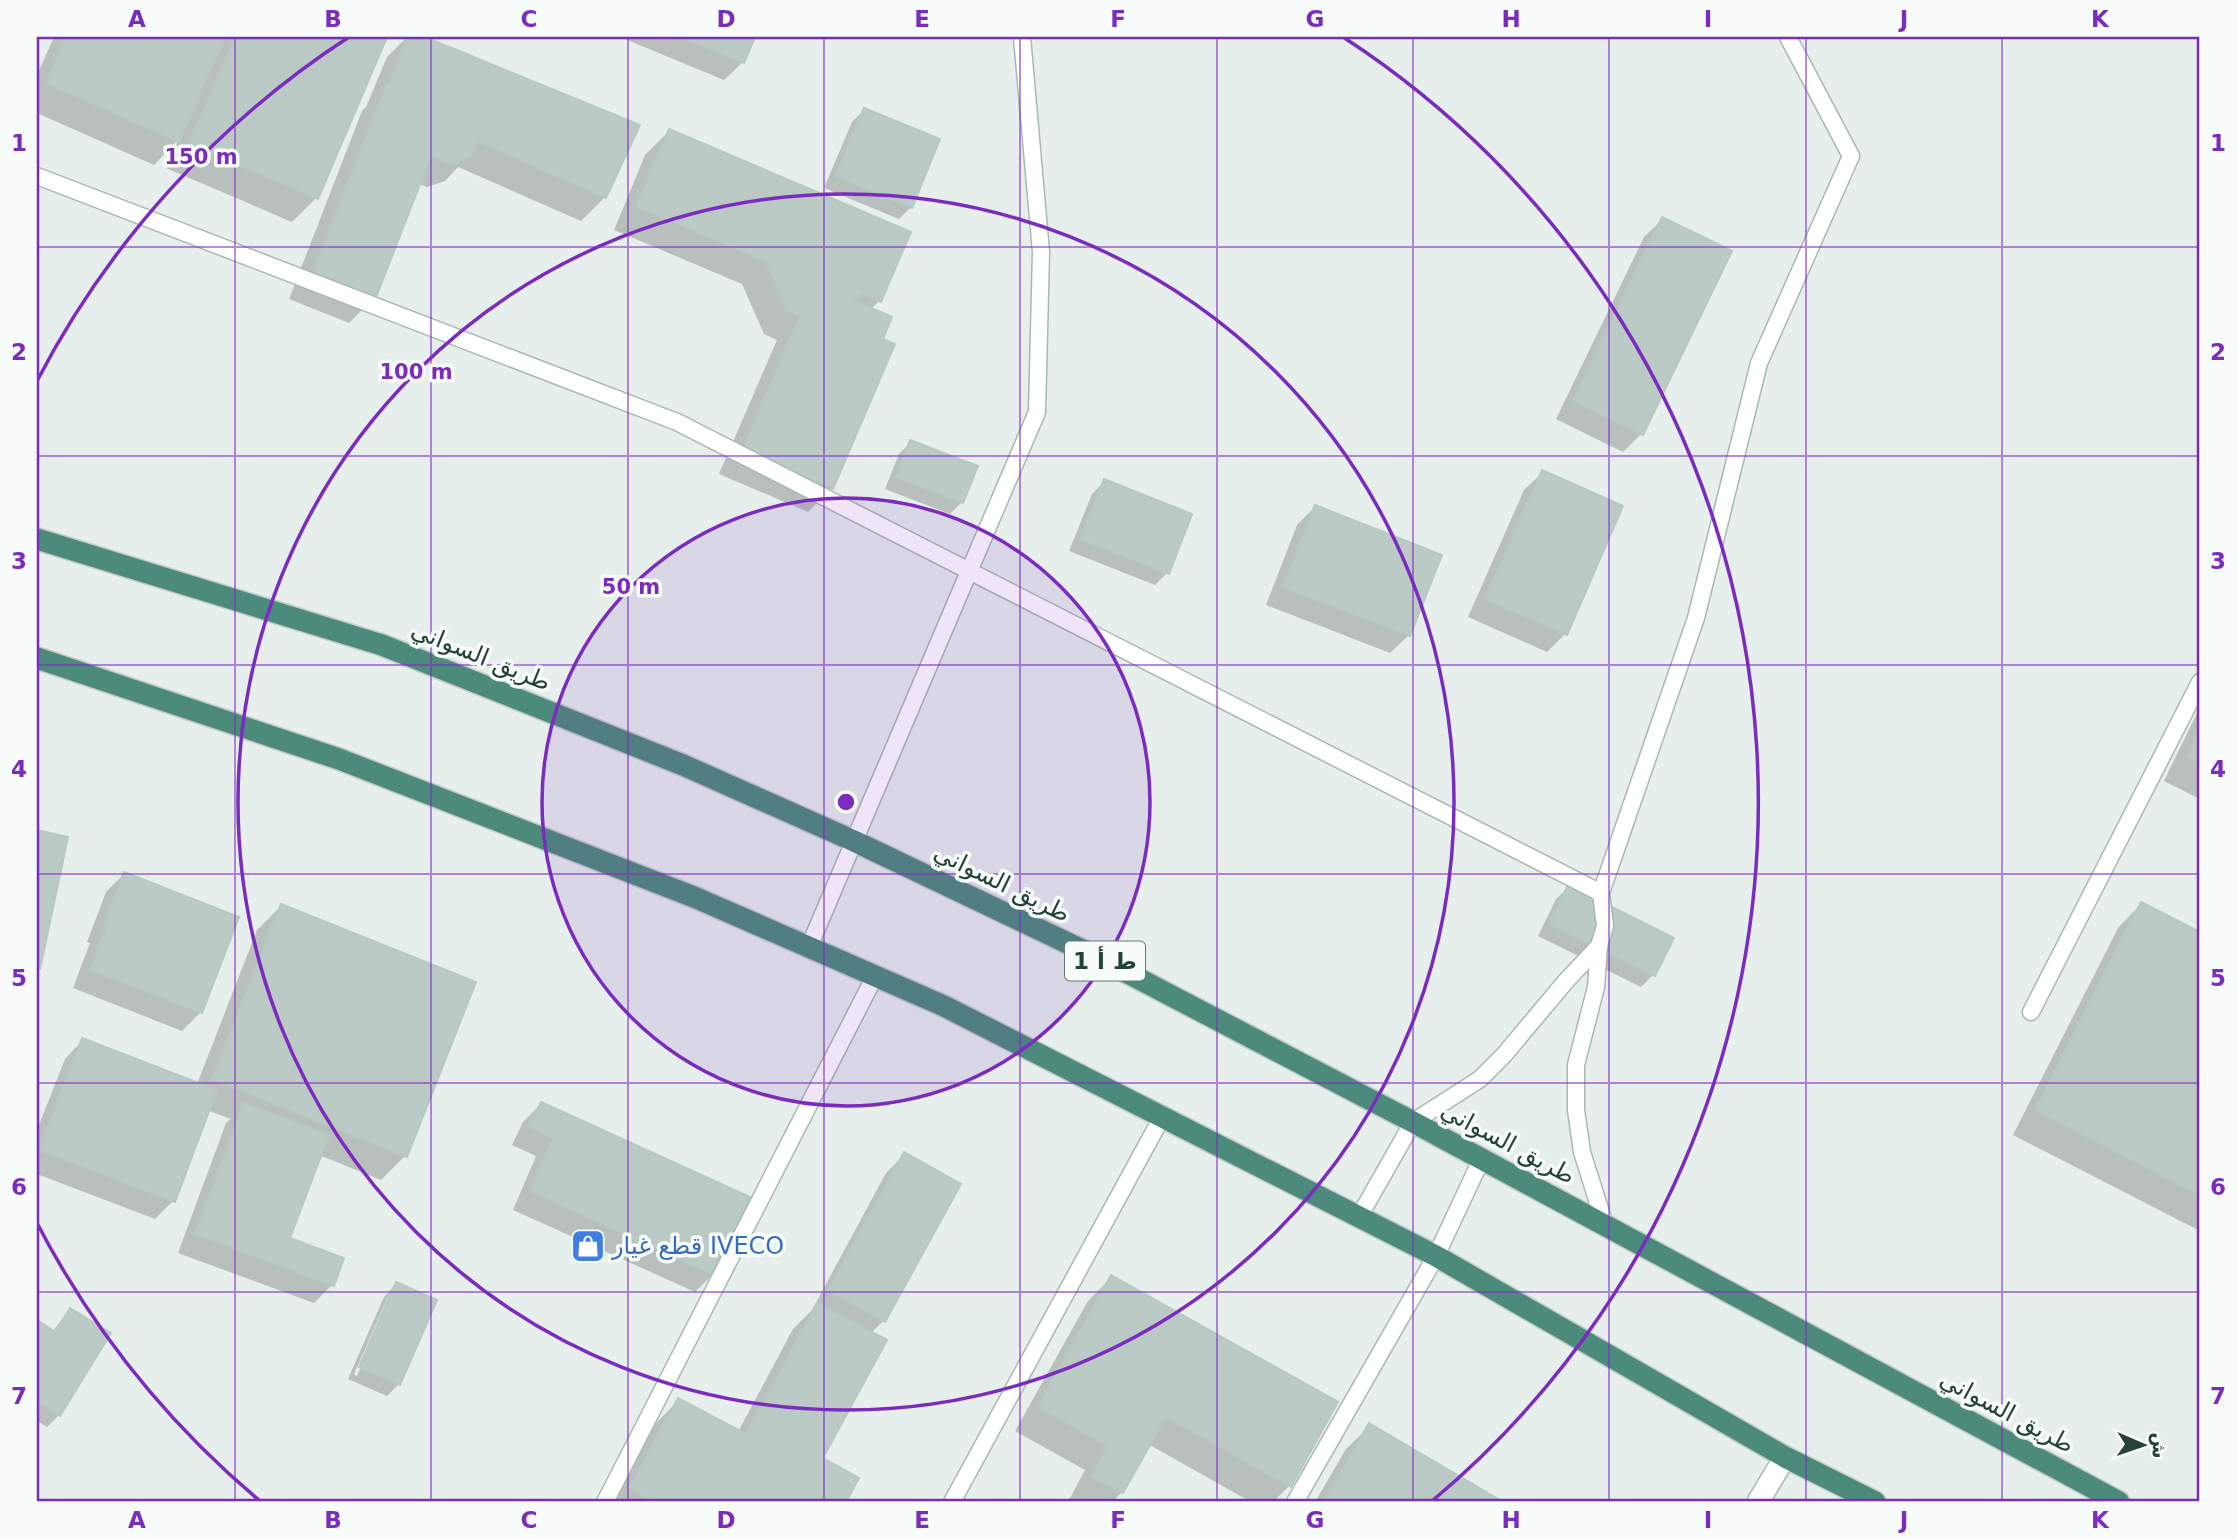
<svg xmlns="http://www.w3.org/2000/svg" width="2237" height="1539" font-family="'DejaVu Sans',Vazirmatn,sans-serif">
  <rect width="100%" height="100%" fill="#e6efeb"/>
  <!-- shadow -->
  <path fill="#0003" fill-rule="evenodd" d="M54,37H385L316,198L292,222L166,168L178,140L154,165L37,113V75Z
    M407,37H420L638,126L605,197L581,221L458,167L445,181L427,187L418,184L373,299L349,323L289,299L362,111L366,107L387,57Z
    M620,37H753L743,62L724,80Z
    M864,110L911,207L899,219L824,188L852,122Z
    M669,131L879,301L871,309L880,340L893,345L832,488L808,512L719,474L777,340L764,334L742,284L614,230L645,155Z
    M1663,219L1641,434L1623,452L1556,419L1644,237Z
    M911,442L962,502L950,514L885,489L899,454Z
    M1543,472L1565,634L1547,652L1468,617L1524,490Z
    M1104,482L1167,573L1155,585L1069,551L1092,494Z
    M1315,507L1409,635L1390,653L1266,605L1297,525Z
    M2200,707V799L2164,781Z
    M37,832L66,838L37,969Z
    M124,874L201,1012L182,1031L73,988L90,943L87,942L106,892Z
    M1569,887L1671,939L1653,975L1641,987L1538,936L1556,899Z
    M2141,904L2200,934V1231L2013,1135L2118,928Z
    M281,906L405,1156L381,1180L319,1155L288,1239L332,1285L314,1303L178,1253L226,1123L231,1119L207,1110L173,1201L155,1219L37,1174V1130L65,1059L83,1040L197,1084L257,930Z
    M541,1104L713,1274L695,1292L513,1210L536,1156L512,1145L523,1122Z
    M904,1155L884,1320L870,1334L821,1459L857,1479L844,1502H612L655,1424L679,1400L738,1432L793,1329L812,1310L886,1173Z
    M1112,1277L1336,1402L1289,1486L1273,1502H1251L1148,1444L1122,1492L1112,1502H1073L1069,1500L1085,1470L1015,1431L1088,1301Z
    M396,1284L399,1384L387,1396L348,1379L384,1297ZM388,1297H391L357,1376L354,1374Z
    M70,1310L59,1415L47,1427L37,1421V1322L52,1332Z
    M1370,1426L1500,1502H1315L1346,1449Z"/>
  <!-- building -->
  <path fill="#bbcac4" stroke="#b8c9c2" stroke-width="2" d="M66,37H225L179,142L46,83Z
    M235,37H387L318,199L189,144Z
    M408,37H425L640,125L606,198L477,141L471,157L452,164L431,156L375,300L312,275L386,85H388Z
    M681,37H755L744,63Z
    M864,108L940,139L912,208L835,176Z
    M669,129L911,232L881,302L861,293L853,300L892,317L883,339L895,344L833,489L742,450L800,316L787,310L765,261L636,206Z
    M1662,217L1732,251L1643,435L1573,401Z
    M910,440L978,466L963,503L896,477Z
    M1542,470L1623,506L1567,635L1485,599Z
    M1104,479L1192,514L1169,574L1080,539Z
    M1315,505L1442,555L1410,636L1283,587Z
    M2200,729V763L2187,757Z
    M37,830L68,837L40,969L37,968Z
    M124,872L239,917L202,1013L90,970L107,925L104,924Z
    M1568,885L1674,938L1655,976L1549,924Z
    M2141,902L2200,932V1195L2035,1110Z
    M281,904L476,982L407,1157L212,1079Z
    M82,1038L217,1090L175,1202L39,1150Z
    M541,1102L750,1197L714,1275L530,1191L553,1138L529,1127Z
    M244,1103L329,1135L290,1238L344,1258L334,1286L195,1234Z
    M904,1152L961,1184L885,1322L828,1290Z
    M1111,1275L1338,1402L1291,1487L1166,1417L1123,1493L1091,1476L1108,1446L1038,1407Z
    M396,1282L437,1300L400,1385L359,1367Z
    M817,1303L887,1340L823,1458L859,1478L846,1502H655L629,1488L678,1398L746,1434Z
    M70,1308L111,1333L60,1416L37,1402V1320L55,1332Z
    M1369,1423L1503,1502H1324Z"/>
  <g fill="none" stroke-linecap="round" stroke-linejoin="round">
    <!-- service casing -->
    <g stroke="#a8b8b2" stroke-width="19">
      <path id="service" d="M37,176L677,422L1601,893
        M809,947L1037,412L1041,252L1022,37
        M2031,1012L2200,682
        M1359,1217L1413,1122L1480,1079L1504,1055L1566,981L1599,946
        M1605,1225L1582,1152L1576,1110V1065L1596,987L1599,946L1605,926L1601,893L1696,618L1759,363L1851,156L1788,37
        M605,1502L875,976
        M952,1502L1162,1117
        M1295,1502L1436,1256L1482,1158"/>
    </g>
    <!-- minor casing -->
    <g stroke="#a8b8b2" stroke-width="24">
      <path id="minor" d="M1758,1502L1785,1457"/>
    </g>
    <!-- trunk casing -->
    <g stroke="#c2cac8" stroke-width="24">
      <path id="trunk" d="M37,539L382,645L683,765L854,841L1099,958L1413,1122L2119,1502
        M37,658L339,759L694,897L944,1006L1436,1256L1785,1457L1875,1502"/>
    </g>
    <!-- service -->
    <use href="#service" stroke="#fff" stroke-width="16"/>
    <!-- minor -->
    <use href="#minor" stroke="#fff" stroke-width="21"/>
    <!-- trunk -->
    <use href="#trunk" stroke="#4c8a7c" stroke-width="21"/>
  </g>
  <!-- grid -->
  <path fill="none" stroke="#7b2cbf" stroke-width="2" stroke-opacity="0.55" d="M235,37V1502M431,37V1502M628,37V1502M824,37V1502M1020,37V1502M1217,37V1502M1413,37V1502M1609,37V1502M1806,37V1502M2002,37V1502M37,247H2200M37,456H2200M37,665H2200M37,874H2200M37,1083H2200M37,1292H2200"/>
  <!-- distance rings -->
  <circle cx="846" cy="802" r="304" fill="#7b2cbf" fill-opacity=".12"/>
  <g fill="none" stroke="#7b2cbf" stroke-width="3.5">
    <circle cx="846" cy="802" r="304"/>
    <circle cx="846" cy="802" r="608"/>
    <path d="M260 1501A912 912 0 0 1 37 1223M37 381A912 912 0 0 1 349 37M1343 37A912 912 0 0 1 1432 1501"/>
  </g>
  <!-- icons -->
  <defs>
    <g id="shop-square" transform="scale(1.75)"><rect x="-9" y="-9" width="18" height="18" rx="4" fill="#3f7fe0" stroke="#f7fbf9"/><path d="M-5-2.5h2.3a2.7 3.5 0 0 1 5.4 0H5L5.5 6h-11ZM-1.5-2.5h3a1.5 2.3 0 0 0-3 0Z" fill="#fff"/></g>
  </defs>
  <g fill-rule="evenodd">
    <use href="#shop-square" x="588" y="1246"/>
  </g>
  <g text-anchor="middle" stroke-width="7" stroke-linejoin="round" paint-order="stroke">
    <!-- shield labels -->
    <rect fill="#f7fbf9" stroke="#637a73" stroke-width="2" x="1065" y="941.5" width="80" height="39" rx="5"/>
    <g font-size="23" font-weight="bold" fill="#24423a">
      <text x="1105" y="969">ط أ 1</text>
    </g>
    <!-- street labels -->
    <g font-size="24" fill="#24423a" stroke="#f7fbf9">
      <text transform="translate(481 656) rotate(22)" y="8">طريق السواني</text>
      <text transform="translate(1002 883) rotate(26)" y="8">طريق السواني</text>
      <text transform="translate(1508 1143) rotate(28)" y="8">طريق السواني</text>
      <text transform="translate(2007 1412) rotate(28)" y="8">طريق السواني</text>
    </g>
    <!-- shop labels -->
    <g font-size="24" fill="#366cbe" stroke="#f7fbf9" text-anchor="start">
      <text x="612" y="1254">قطع غيار IVECO</text>
    </g>
  </g>
  <circle cx="846" cy="802" r="10" fill="#7b2cbf" stroke="#f7fbf9" stroke-width="3.5"/>
  <g font-size="21" text-anchor="middle" font-weight="bold" fill="#7b2cbf" stroke="#f7fbf9" stroke-width="7" stroke-linejoin="round" paint-order="stroke">
    <text x="201" y="164">150 m</text>
    <text x="416" y="379">100 m</text>
    <text x="631" y="594">50 m</text>
  </g>
  <!-- border -->
  <rect width="2237" height="1539" fill="none" stroke="#f7fbf9" stroke-width="77"/>
  <!-- north arrow -->
  <g transform="translate(2143 1445) rotate(92)" stroke="#f7fbf9" stroke-width="5" paint-order="stroke">
  <path d="M0-5L12 26L0 18L-12 26Z" fill="#24423a"/>
  <text y="-10" font-size="19" font-weight="bold" text-anchor="middle" fill="#24423a">ش</text>
  </g>
  <rect x="38" y="38" width="2160" height="1462" fill="none" stroke="#7b2cbf" stroke-width="2.5"/>
  <g font-size="23" text-anchor="middle" font-weight="bold" fill="#7b2cbf">
    <text x="137" y="27">A</text>
    <text x="333" y="27">B</text>
    <text x="529" y="27">C</text>
    <text x="726" y="27">D</text>
    <text x="922" y="27">E</text>
    <text x="1118" y="27">F</text>
    <text x="1315" y="27">G</text>
    <text x="1511" y="27">H</text>
    <text x="1708" y="27">I</text>
    <text x="1904" y="27">J</text>
    <text x="2100" y="27">K</text>
    <text x="19" y="151">1</text>
    <text x="2218" y="151">1</text>
    <text x="19" y="360">2</text>
    <text x="2218" y="360">2</text>
    <text x="19" y="569">3</text>
    <text x="2218" y="569">3</text>
    <text x="19" y="777">4</text>
    <text x="2218" y="777">4</text>
    <text x="19" y="986">5</text>
    <text x="2218" y="986">5</text>
    <text x="19" y="1195">6</text>
    <text x="2218" y="1195">6</text>
    <text x="19" y="1404">7</text>
    <text x="2218" y="1404">7</text>
    <text x="137" y="1528">A</text>
    <text x="333" y="1528">B</text>
    <text x="529" y="1528">C</text>
    <text x="726" y="1528">D</text>
    <text x="922" y="1528">E</text>
    <text x="1118" y="1528">F</text>
    <text x="1315" y="1528">G</text>
    <text x="1511" y="1528">H</text>
    <text x="1708" y="1528">I</text>
    <text x="1904" y="1528">J</text>
    <text x="2100" y="1528">K</text>
  </g>
</svg>
